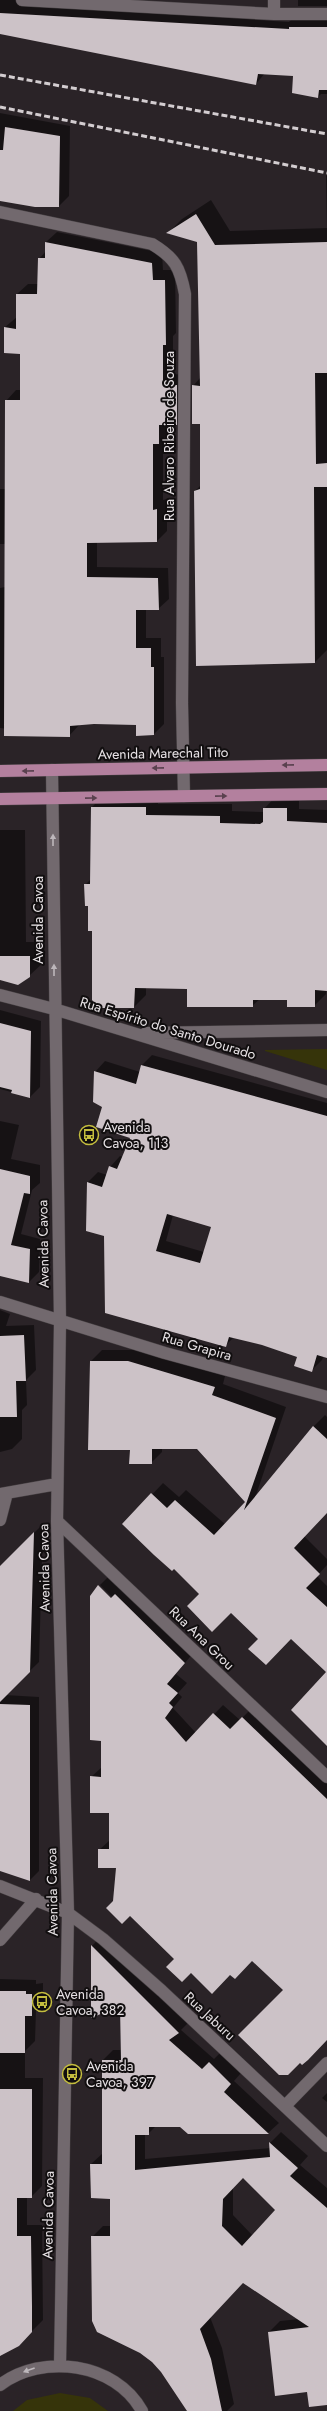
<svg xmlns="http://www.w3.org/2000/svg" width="327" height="2411" font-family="Jost,sans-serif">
  <rect width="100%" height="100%" fill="#2a2327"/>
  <!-- green -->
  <path fill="#36340a" d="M327,1049V1070L265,1051V1050Z
    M60,2393L90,2398L108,2411H13L27,2400Z"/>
  <!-- shadow -->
  <path fill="#0007" fill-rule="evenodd" d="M0,0H28V5L289,22L293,18L327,13V94H321L318,97L294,75L265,73L256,84L0,33Z
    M298,0H327V6H298Z
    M0,113L70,126L69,196L59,206L0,200Z
    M327,175V228L326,176Z
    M211,200L230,231L327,228V650L315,662L195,491L201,485V423L193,386L200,378L198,241L168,233L182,219Z
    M57,232L162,253L163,270H175L176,333L173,336V374L187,375V413L176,424H169V432L163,439V500L167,499V531L157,541L97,542V567L168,568L169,599L158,609H146V638H161V657H164V724L154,734L137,724H80L69,736L0,728V588L5,587V544H0V489H5L6,401L16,390H21V353L5,327L17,317V294L28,284H39V259L46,251V242Z
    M104,795H158V804H232V811L264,812V809L276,796H299V809L327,810L326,994L314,1006L288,999H260L252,1006L188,988L146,987V995L134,1007L93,930L86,884L91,879L92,807Z
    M0,830H25L26,942H44L45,961L29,976L0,979Z
    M0,1010L41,1021L40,1087L30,1097L0,1089Z
    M152,1055L327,1103V1356L324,1355L322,1360L312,1370L299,1356L263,1345L234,1337L225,1346L105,1235L87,1230L88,1182L98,1172L107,1175L110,1167L120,1156L123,1157L131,1137L103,1107L95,1072L105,1061L140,1072L142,1065ZM173,1215L212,1226L204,1252L166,1241Z
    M0,1121L19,1125L11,1159L40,1165V1183L32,1190L21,1234L40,1239L39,1272L29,1282L0,1275Z
    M0,1310L10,1314L6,1326L34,1325L36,1370L26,1380L27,1405L22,1410V1439L12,1449L0,1452Z
    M102,1350H139L225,1376L223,1384L286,1407L255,1498L314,1426L325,1415L327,1417V1512L304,1536L327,1559V1565L317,1576L327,1586V1672L291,1638L259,1639L231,1611L200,1593L124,1524L163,1483L179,1497L186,1490L225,1524L246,1502L197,1448H162V1452L151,1463L131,1449L91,1361Z
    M43,1524L39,1662L5,1695L39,1697V1871L30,1880L0,1870V1567Z
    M109,1576L194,1652L176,1674L187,1683L178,1693L182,1697L173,1708L196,1733L223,1705L240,1720L252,1708L327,1781V2039L284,1990L252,1959L230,1974L175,1958L114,1901L117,1867L99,1850L110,1840V1812L91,1777L102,1767L115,1600L100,1585Z
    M102,1935L189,2022L181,2030L214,2059L221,2052L241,2073L234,2081L279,2123L268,2133H188L180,2126H156L148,2134H145V2159L271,2148L270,2143L281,2132L308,2156L300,2165L327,2188V2404L308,2391L269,2332L280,2321L299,2319L244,2282L210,2317L222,2348L234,2404L227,2411H188L92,2237L103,2226H111V2198L91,2164L103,2153V2060L113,2050H122L121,2005L92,2016V1946ZM243,2177L276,2210L253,2236L233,2215V2188Z
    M0,1979L36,1980V1984L43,1983V2004L36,2011L35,2041L25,2051V2078H43L42,2186L31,2197H27V2225H42L43,2320L30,2333L0,2353Z
    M327,2093V2102L322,2098Z"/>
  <!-- building -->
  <path fill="#ccc2c7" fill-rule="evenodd" d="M0,13L289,29V27H327V90H319L318,98L292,93L293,76L258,74L256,85L0,34Z
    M5,127L60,136L59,207H35L0,201V150H3Z
    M196,214L215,245L327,242V373H315L316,464L327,463V487H314L315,663L196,666L194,491L200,489V424H192V385L200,386L197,242L166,233Z
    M45,242L152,263L153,280H165L166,345H163V385H177V425H159V444H153V510L157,509V542L87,543V577L158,578L159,610H136V648H151V667H154V735L136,736V725L94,724L70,726V737L4,736L5,400H20V354L4,353V327L16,329V294H37L38,258H45Z
    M91,807H146V815L220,816V823L260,824L263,822V808H287V821L327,823V991L315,990V1007H287V1000H253V1007H187V989L135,988L134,1008H99L92,1000V931H88V906H85L84,884H90Z
    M0,956H30V977L18,985L0,980Z
    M0,1023L31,1031L30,1098L11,1093L12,1090L0,1087Z
    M141,1065L327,1116V1358L317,1355L312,1372L294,1366L297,1357L262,1345L229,1337L226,1347L105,1313L104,1236L86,1231L87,1182L102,1187L109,1166L117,1169L130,1138L96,1127L102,1107L93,1102L94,1071L136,1084ZM167,1214L211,1227L200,1263L156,1251Z
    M0,1169L30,1176V1194L24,1193L11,1245L30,1249L29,1283L0,1276Z
    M24,1335L26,1381H16L17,1417H0V1336Z
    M90,1361H128L215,1387L212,1395L276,1418L244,1510L313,1426L327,1439V1513L294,1548L320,1574L306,1588L327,1607V1746L291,1710L326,1672L291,1639L266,1665L248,1649L258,1639L231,1613L212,1632L187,1606L199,1594L174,1569L172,1571L154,1555L122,1524L151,1493L167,1508L175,1500L214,1535L245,1502L197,1449H152V1464H129L130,1450H88Z
    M34,1532L30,1672L0,1702V1566Z
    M98,1585L111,1598L115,1594L185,1663L167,1684L178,1693L169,1703L173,1707L165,1718L186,1742L213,1713L230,1729L242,1717L327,1799V2040L308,2060L302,2065L300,2063L288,2075H279L238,2035L283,1990L252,1961L235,1979L230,1975L212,1994L191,1973L182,1982L166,1967L174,1959L130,1916L122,1924L106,1908L113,1901L116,1868H98V1849H109V1813H90V1776L101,1777V1741L90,1740V1596Z
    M0,1704L30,1705V1881L0,1871Z
    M91,1945L179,2033L169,2040L202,2069L209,2062L231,2084L224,2092L269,2134H188L180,2127H149V2135H135V2170L270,2157L269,2142L298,2168L290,2176L327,2208V2405L309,2407L307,2392L275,2396L268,2332L309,2327L243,2283L200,2329L211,2359L222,2411H187L161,2372L152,2362L140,2353L97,2332L92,2321L91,2236H110V2199L91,2198L90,2164H102V2060H121L120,2006L91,2018ZM243,2178L275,2210L242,2246L222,2226L223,2199Z
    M0,1991H26V1994H32V2016H25V2053H0Z
    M0,2089H32V2198H17V2236H31L32,2306V2332L19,2346L0,2356Z"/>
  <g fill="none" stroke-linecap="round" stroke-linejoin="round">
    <!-- minor casing -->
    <g stroke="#464043" stroke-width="13">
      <path id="minor" d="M22,0L274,14H327
        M274,14V0
        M0,212L152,244C175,258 180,267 185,294L182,703L184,796
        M52,770L60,1322L57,1521L68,1913L60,2365
        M0,995L54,1009L327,1092
        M146,1033L327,1030
        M0,1302L165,1353L327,1397
        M0,1494L57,1484
        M0,1520L7,1493
        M57,1521L327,1777
        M0,1886L68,1913L103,1939L162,1991L327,2146
        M0,1940L36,1899
        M285,2106L327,2063
        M0,2385C42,2353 115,2362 142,2411"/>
    </g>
    <!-- major casing -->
    <g stroke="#464043" stroke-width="13">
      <path id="major" d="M0,771L327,765
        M0,799L327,794"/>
    </g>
    <!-- minor -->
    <use href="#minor" stroke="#72696e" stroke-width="12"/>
    <!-- major -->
    <use href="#major" stroke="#b3809e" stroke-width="12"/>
    <!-- rail -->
    <path stroke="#d3cdd0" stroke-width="3" stroke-dasharray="6 3" stroke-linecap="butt" d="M0,75L327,134
      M0,107L327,173"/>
  </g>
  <!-- one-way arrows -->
  <defs><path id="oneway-solid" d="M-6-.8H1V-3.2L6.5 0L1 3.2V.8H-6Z"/></defs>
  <g fill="#5a414f">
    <use href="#oneway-solid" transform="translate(288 765) rotate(179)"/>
    <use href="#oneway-solid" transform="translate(158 768) rotate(179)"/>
    <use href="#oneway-solid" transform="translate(28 771) rotate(179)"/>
    <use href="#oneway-solid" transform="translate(221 796) rotate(-1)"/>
    <use href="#oneway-solid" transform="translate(91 798) rotate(-1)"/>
  </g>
  <g fill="#bdb7bb">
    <use href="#oneway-solid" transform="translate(53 840) rotate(-90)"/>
    <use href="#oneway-solid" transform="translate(54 970) rotate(-90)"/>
    <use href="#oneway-solid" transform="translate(29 2370) rotate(160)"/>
  </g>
  <!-- icons -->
  <defs>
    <g id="bus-ring" transform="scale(1)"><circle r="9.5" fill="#110e0f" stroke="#c4bd3e" stroke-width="1.5"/><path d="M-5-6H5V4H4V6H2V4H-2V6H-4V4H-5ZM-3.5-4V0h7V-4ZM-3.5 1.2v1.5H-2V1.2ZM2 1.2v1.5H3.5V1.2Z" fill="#c4bd3e"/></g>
  </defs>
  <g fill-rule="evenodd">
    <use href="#bus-ring" x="89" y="1135"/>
    <use href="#bus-ring" x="42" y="2002"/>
    <use href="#bus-ring" x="72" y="2074"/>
  </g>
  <g text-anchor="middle" stroke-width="4" stroke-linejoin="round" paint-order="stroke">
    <!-- street labels -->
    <g font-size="14" fill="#e6e1e4" stroke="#110e0f">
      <text transform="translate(169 436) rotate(-90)" y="5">Rua Alvaro Ribeiro de Souza</text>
      <text transform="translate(163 753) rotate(-1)" y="5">Avenida Marechal Tito</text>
      <text transform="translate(38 920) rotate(-90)" y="5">Avenida Cavoa</text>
      <text transform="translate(168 1028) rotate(17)" y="5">Rua Espírito do Santo Dourado</text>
      <text transform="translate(43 1244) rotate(-91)" y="5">Avenida Cavoa</text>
      <text transform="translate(197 1346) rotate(16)" y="5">Rua Grapira</text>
      <text transform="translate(44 1568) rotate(-91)" y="5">Avenida Cavoa</text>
      <text transform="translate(202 1638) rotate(44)" y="5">Rua Ana Grou</text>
      <text transform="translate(52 1892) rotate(-91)" y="5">Avenida Cavoa</text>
      <text transform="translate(210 2016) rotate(43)" y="5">Rua Jaburu</text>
      <text transform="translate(48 2215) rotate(-89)" y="5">Avenida Cavoa</text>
    </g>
    <!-- poi labels -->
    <g font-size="14" fill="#e6e1e4" stroke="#110e0f" text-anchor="start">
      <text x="103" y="1132">Avenida<tspan x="103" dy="16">Cavoa, 113</tspan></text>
      <text x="56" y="1999">Avenida<tspan x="56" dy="16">Cavoa, 382</tspan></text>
      <text x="86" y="2071">Avenida<tspan x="86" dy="16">Cavoa, 397</tspan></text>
    </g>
  </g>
</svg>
